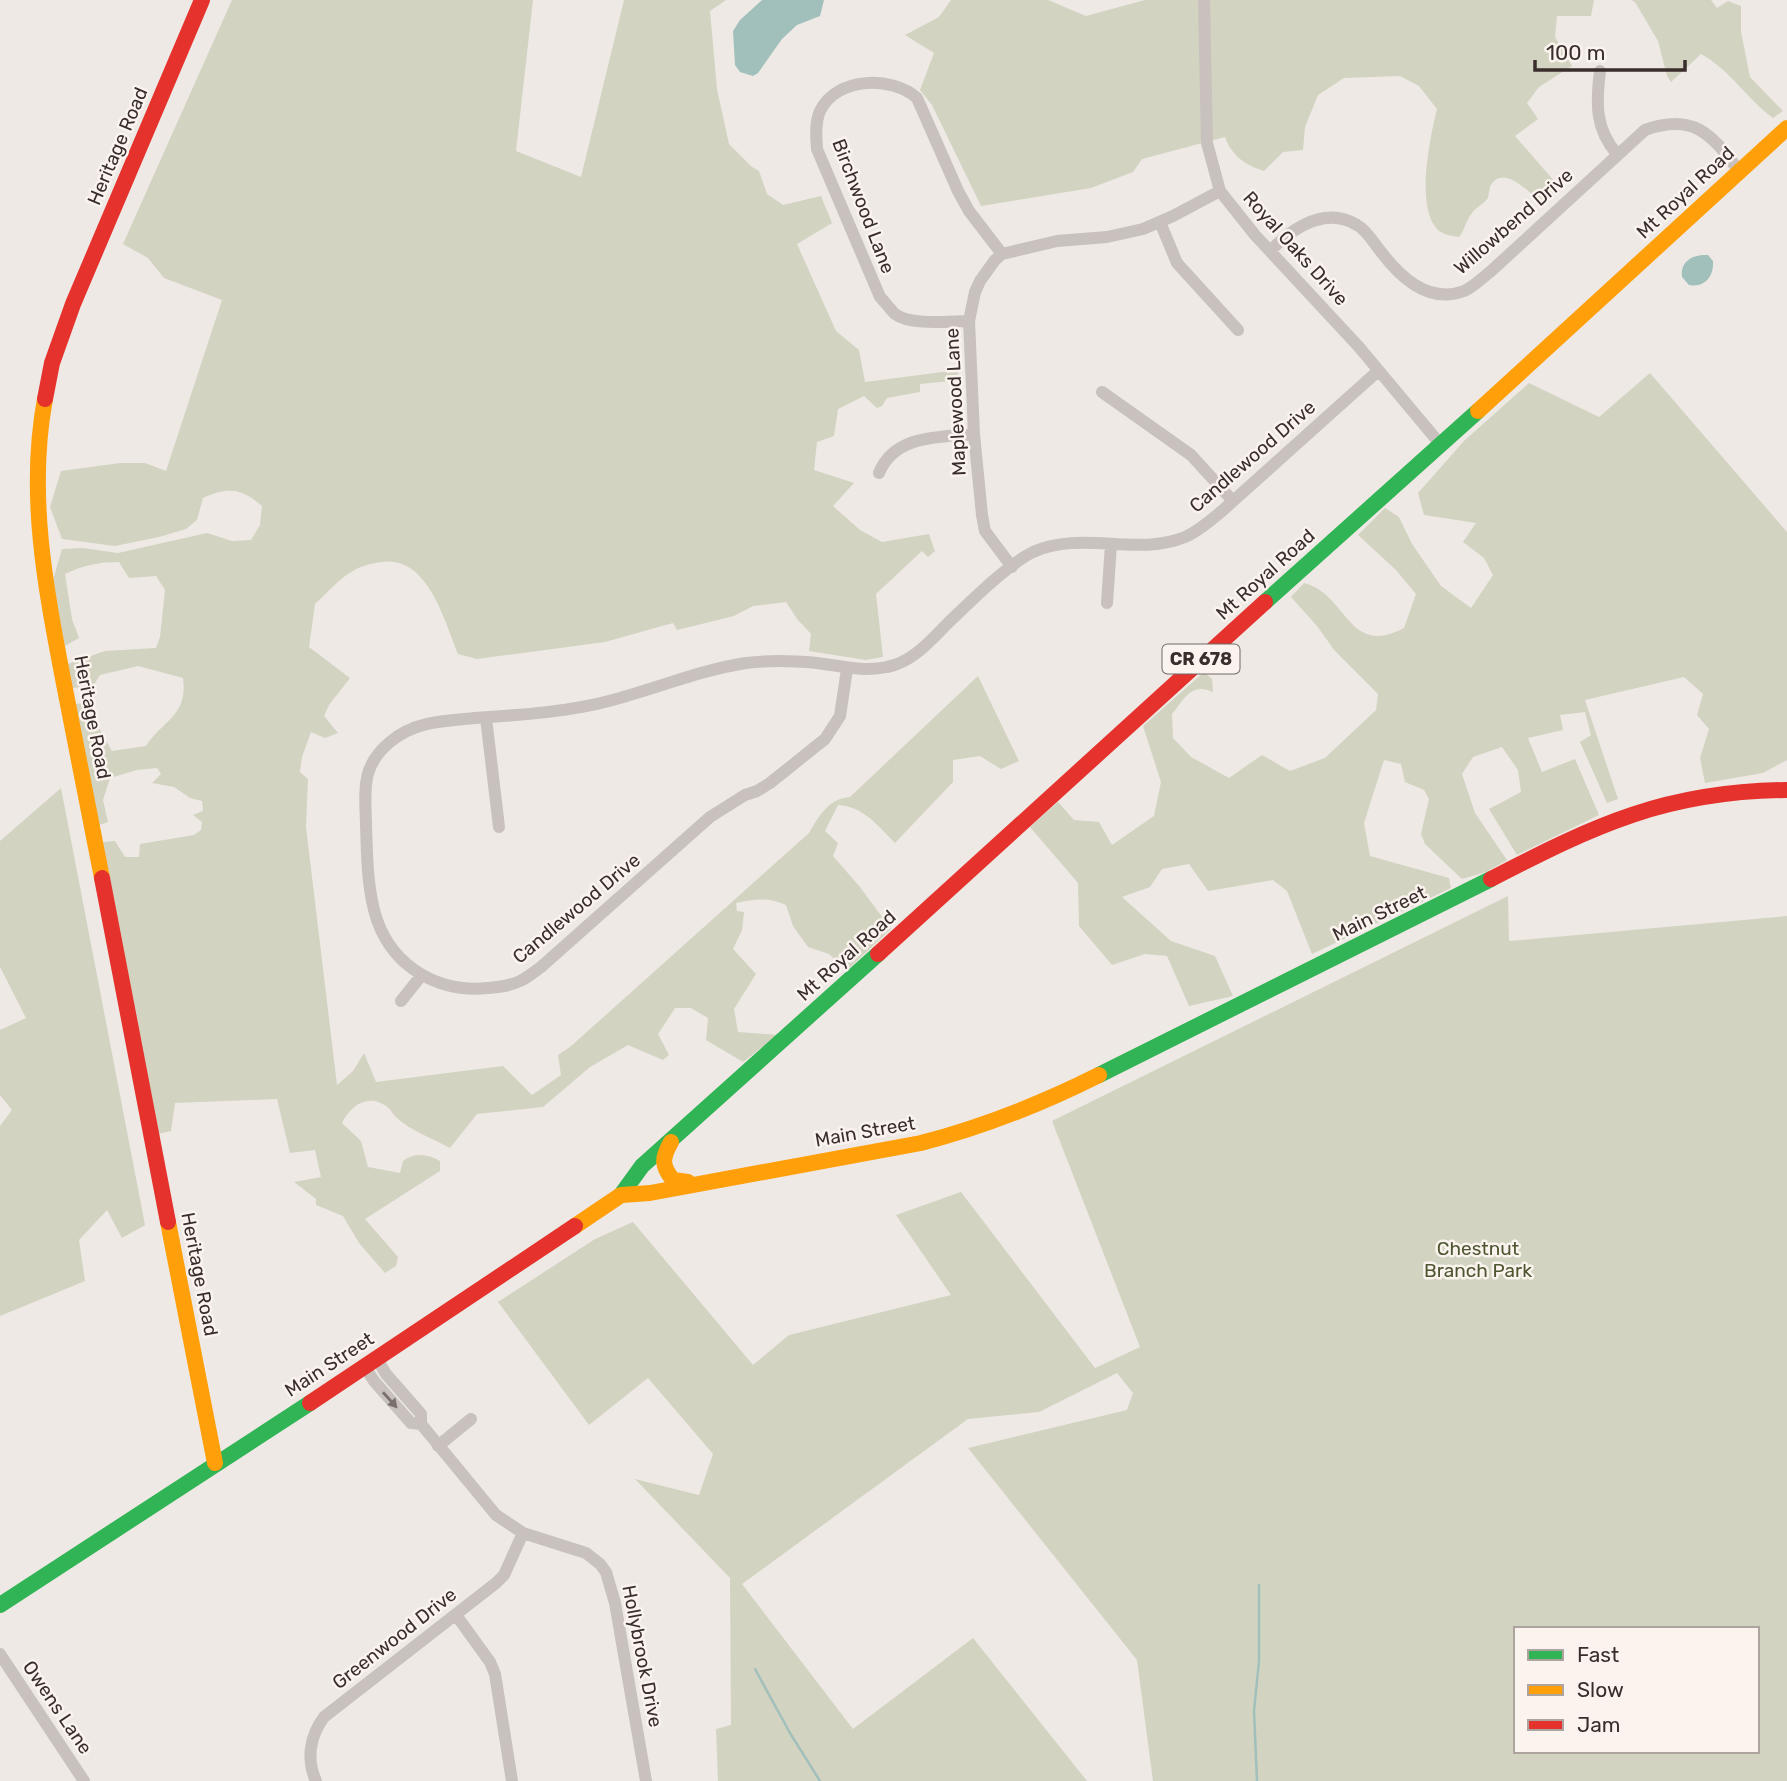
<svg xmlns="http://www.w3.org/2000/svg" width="1787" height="1781" font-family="Rubik,sans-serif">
  <rect width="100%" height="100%" fill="#eee9e5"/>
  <!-- green -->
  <path fill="#d2d3c0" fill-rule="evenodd" d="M232,0H533L516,151L581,177L624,0H726L710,11L717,89L729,144L752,167L759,171L767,194L783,205L821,196L832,223L797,244L836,331L859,350L865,382L958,370L959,392H952L950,381L920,384V392L887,398L882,406L877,408L864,396L838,409L834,436L817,442L814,470L854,483L833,506L860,530L882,542L929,534L935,551L928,557L922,551L876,594L883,657L866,660L809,651L811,634L797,619L786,602L753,606L734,616L677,630L673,623L605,642L477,659L458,654C444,620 428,556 382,562C372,563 360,566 351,572C338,580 326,594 315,604L309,647L350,678L329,705L324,716L338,733L325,738L311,732L302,757L300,772L308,779L306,827L337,1085L353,1071L364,1053L376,1082L503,1066L532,1095L561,1075L558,1055L570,1047L809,833C819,816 828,799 850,797L978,676L1019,761L1001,769L980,756L953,760V782L895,843C878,826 863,806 838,805L825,831L838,843L833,856L860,887L891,929L847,970L829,954L808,947L793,926L786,905C768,897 755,899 736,903L737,911L744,912L742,930L733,949L756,974L734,1009L738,1032L778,1035L743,1062L706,1040L708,1018L691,1008H675L658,1034L669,1055L663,1060L628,1045L590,1067L543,1107L477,1114L450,1148C434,1139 411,1131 397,1118C393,1115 391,1109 386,1106C368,1093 350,1106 342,1123L361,1141L368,1167L400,1173L403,1161C414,1152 428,1154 440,1161V1171L365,1219L398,1257L396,1266L385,1273L359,1243L343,1216L316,1205V1199L294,1182L321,1177L315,1150L290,1153L277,1099L175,1103L171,1131L158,1134L103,842L115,841L125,857H139L140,844L194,835L201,830L202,822L193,815L203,811L202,801L190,798L174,787L152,783L161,774L157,768L137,770L110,778L103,800L108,822L99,825L75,704L93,702L99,728L112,751L146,746C164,719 188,716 183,678L138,666L100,675L93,686L72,688L68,664L105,651L156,648L160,637L165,590L156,576L129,578L119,562C99,562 84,565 65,574L72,619L79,638L65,646L52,583L62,549L83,548L118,553L207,533L232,541L251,540L260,525L262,506C241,488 228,487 203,498L197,520L186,529L159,537L115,546L62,539L50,507L61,471L120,463H145L166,471L222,300L164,278L148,258L123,244Z
    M951,0H1048L1086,16L1145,0H1594L1591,16H1557L1555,37L1572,66L1539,87L1527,103L1538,119L1515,136L1561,189L1543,205C1532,195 1502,161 1490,187C1490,188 1488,197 1488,198C1484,204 1476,207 1472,213C1466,220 1465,230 1459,237C1452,236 1444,235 1438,230C1415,208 1430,137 1437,109L1419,86L1400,76L1344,78L1318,95L1305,127L1303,150L1283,152L1264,171C1245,165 1232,156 1225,137L1142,159L1133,172L1091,188L981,206L932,105L920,90L934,53L905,35L939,17Z
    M1631,0H1711L1717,8L1728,1L1741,6V32L1750,77L1783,111L1773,118C1747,99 1730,70 1701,54L1671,82L1667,76L1658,41L1635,2Z
    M1650,373L1787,532V760L1763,773L1705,783L1700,758L1709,729L1697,715L1703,694L1684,677L1585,700L1618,799L1607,803L1580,742L1591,735L1585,712L1560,715L1563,730L1528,738L1542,772L1575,759L1599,815L1517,855L1489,809L1521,792L1518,770L1502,747L1473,757L1462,774L1475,813L1507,860L1486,872L1462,879L1425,844L1421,834L1429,799L1424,790L1405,782L1401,764L1384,760L1364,823L1370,856L1449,878L1451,888L1312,954L1287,891L1273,880L1208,891L1189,864L1162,869L1150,887L1122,897L1171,941L1215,956L1233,996L1189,1006L1167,956L1145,954L1112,965L1079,926L1078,883L1030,827L1058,802L1074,820L1099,822L1112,845L1154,816L1161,782L1143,726L1204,672L1212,679L1213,692C1191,682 1185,698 1172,714L1173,738L1191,757L1229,778L1262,755L1290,771L1325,758L1376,710L1378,694L1335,651L1317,626L1291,597L1304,583C1348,594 1347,658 1404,628L1416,594L1396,570L1358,535L1385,508L1399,517L1412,544L1441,586L1471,608L1493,575L1484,558L1463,542L1476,523L1424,515L1418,493L1464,441L1529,383L1599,417Z
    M61,788L145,1225L122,1238L107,1210L79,1240L85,1281L0,1316V1126L12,1110L0,1095V1030L26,1018L0,967V841Z
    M1508,896L1509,941L1787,916V1781H1153L1137,1660L968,1448L1127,1410L1133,1393L1117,1373L1039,1412L968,1419L742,1584L853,1729L973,1638L1087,1781H718L716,1729L731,1725L730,1578L635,1479L699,1495L713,1454L648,1378L589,1425L498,1302L595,1239L633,1222L753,1365L789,1335L951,1295L896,1215L961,1192L1095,1368L1140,1347L1052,1121ZM1516,1629H1757V1751H1516Z"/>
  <!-- water -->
  <path fill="#a2c0bb" d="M762,0H824L820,16L797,25L782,39L758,73L753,76L740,72L735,65L733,31L740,20Z
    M1708,255L1713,261C1714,276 1705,288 1689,285L1682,277C1680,261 1693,254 1708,255Z"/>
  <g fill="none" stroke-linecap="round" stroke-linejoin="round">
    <!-- stream -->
    <path stroke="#a2c0bb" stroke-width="2.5" d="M755,1669L790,1733L820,1781
      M1257,1781L1254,1711L1259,1661V1585"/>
    <!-- street -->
    <path stroke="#c8c1bd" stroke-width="12" d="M1204,0L1207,143L1220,191L1255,235L1359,347L1441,445
      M1600,71C1596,103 1595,129 1617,154
      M1160,222L1177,263L1238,330
      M1271,250C1293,228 1325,206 1357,225C1367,230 1375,245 1382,253C1401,278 1429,304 1464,291C1473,287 1482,278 1490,272L1645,130C1693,113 1711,133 1739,171
      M969,321C950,321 911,326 895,314C890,309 885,302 880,297L817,149C816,137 815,122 820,111C837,76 892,76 917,98L958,191L969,211L1002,254
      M1102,392L1191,455L1232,500
      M879,473C894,435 939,437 974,434
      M1012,567L985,531L982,515L974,434L969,321L975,292L980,281L995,260L1002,254L1057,241L1107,237L1143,229L1173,216L1220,191
      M1107,603L1111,544
      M847,669L840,716L825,739L770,783L757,791L745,795L710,817L541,967C534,972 527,978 520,981C510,986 499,987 488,988C439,993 394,968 377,920C367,890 367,855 366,824C365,789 361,766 390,742C415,721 444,721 475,718C518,715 568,712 609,701C655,689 700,670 746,663C768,660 795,661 817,663C841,666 864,672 887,667C913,662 931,640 949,622C971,601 1007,565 1033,552C1082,530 1136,557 1185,537C1199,531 1211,520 1222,511L1378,371
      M486,718L499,827
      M401,1001L421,976
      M377,1359L386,1374L421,1414V1424L496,1515L523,1533L586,1553L600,1564L606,1572L615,1603L646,1781
      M365,1367L374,1381L411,1423L421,1424
      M438,1446L471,1419
      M456,1615L490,1662L495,1674L512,1781
      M0,1654L84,1781
      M316,1781C306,1759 310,1736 324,1717L496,1583L504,1575L523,1533"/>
    <!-- fast -->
    <path stroke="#30b455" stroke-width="16" d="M1265,602L1478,411
      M1099,1075L1491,879
      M621,1195L642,1166L878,954
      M0,1605L310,1403"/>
    <!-- slow -->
    <path stroke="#ff9f0a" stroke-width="16" d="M45,399C27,495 46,590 64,684C77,749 89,813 102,878
      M1478,411L1787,128
      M671,1142C662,1158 661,1165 673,1180L688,1182
      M168,1222L215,1463
      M575,1226L621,1195L650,1193L921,1143C983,1127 1041,1104 1099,1075"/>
    <!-- jam -->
    <path stroke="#e5322d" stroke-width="16" d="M45,399L52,363L73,304L202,0
      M102,878L168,1222
      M1491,879C1595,825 1667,791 1787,790
      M878,954L1265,602
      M310,1403L575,1226"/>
  </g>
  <!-- one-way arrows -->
  <defs><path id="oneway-solid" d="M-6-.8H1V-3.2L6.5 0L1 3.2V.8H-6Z" transform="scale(1.75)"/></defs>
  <use fill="#79706d" href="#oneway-solid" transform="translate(390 1400) rotate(48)"/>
  <g text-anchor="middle" stroke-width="5" stroke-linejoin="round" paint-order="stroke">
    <!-- shield labels -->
    <rect fill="#faf3ee" stroke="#736966" stroke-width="2" x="1162.5" y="644.5" width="77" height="29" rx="5"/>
    <g font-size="18" font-weight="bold" fill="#392e2c">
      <text x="1201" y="665">CR 678</text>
    </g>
    <!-- street labels -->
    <g font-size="19" fill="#392e2c" stroke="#faf3ee">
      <text transform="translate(117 146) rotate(-67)" y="7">Heritage Road</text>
      <text transform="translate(1685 192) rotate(-43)" y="7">Mt Royal Road</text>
      <text transform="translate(864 206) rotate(69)" y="7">Birchwood Lane</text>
      <text transform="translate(1513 221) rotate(-41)" y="7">Willowbend Drive</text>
      <text transform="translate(1296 248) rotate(48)" y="7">Royal Oaks Drive</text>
      <text transform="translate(955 402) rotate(-93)" y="7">Maplewood Lane</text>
      <text transform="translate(1252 456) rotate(-41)" y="7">Candlewood Drive</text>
      <text transform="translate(1265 574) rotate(-42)" y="7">Mt Royal Road</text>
      <text transform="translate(93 717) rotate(79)" y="7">Heritage Road</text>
      <text transform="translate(576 908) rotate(-40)" y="7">Candlewood Drive</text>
      <text transform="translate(1379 913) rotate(-26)" y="7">Main Street</text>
      <text transform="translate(846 955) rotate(-42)" y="7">Mt Royal Road</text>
      <text transform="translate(865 1131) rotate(-10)" y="7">Main Street</text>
      <text transform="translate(200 1274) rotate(79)" y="7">Heritage Road</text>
      <text transform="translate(329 1364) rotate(-33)" y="7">Main Street</text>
      <text transform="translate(394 1638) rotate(-38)" y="7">Greenwood Drive</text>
      <text transform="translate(643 1656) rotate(79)" y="7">Hollybrook Drive</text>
      <text transform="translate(58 1707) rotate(56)" y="7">Owens Lane</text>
    </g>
    <!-- park labels -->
    <g font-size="19" fill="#4e5631" stroke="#faf3ee">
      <text x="1478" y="1255">Chestnut<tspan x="1478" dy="22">Branch Park</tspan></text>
    </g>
  </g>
  <!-- legend -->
  <rect x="1514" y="1627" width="245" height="126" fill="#faf3ee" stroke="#ada4a0" stroke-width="2"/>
  <rect x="1528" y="1650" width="35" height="10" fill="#30b455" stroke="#ada4a0" stroke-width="2"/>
  <text x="1577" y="1662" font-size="21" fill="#392e2c">Fast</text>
  <rect x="1528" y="1685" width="35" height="10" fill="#ff9f0a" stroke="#ada4a0" stroke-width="2"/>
  <text x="1577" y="1697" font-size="21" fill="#392e2c">Slow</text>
  <rect x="1528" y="1720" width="35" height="10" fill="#e5322d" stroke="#ada4a0" stroke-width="2"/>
  <text x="1577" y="1732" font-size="21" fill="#392e2c">Jam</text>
  <!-- scale -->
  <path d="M1535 60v10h150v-10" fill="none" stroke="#392e2c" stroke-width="3.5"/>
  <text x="1546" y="60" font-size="21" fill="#392e2c" stroke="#faf3ee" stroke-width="5" paint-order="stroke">100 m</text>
</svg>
